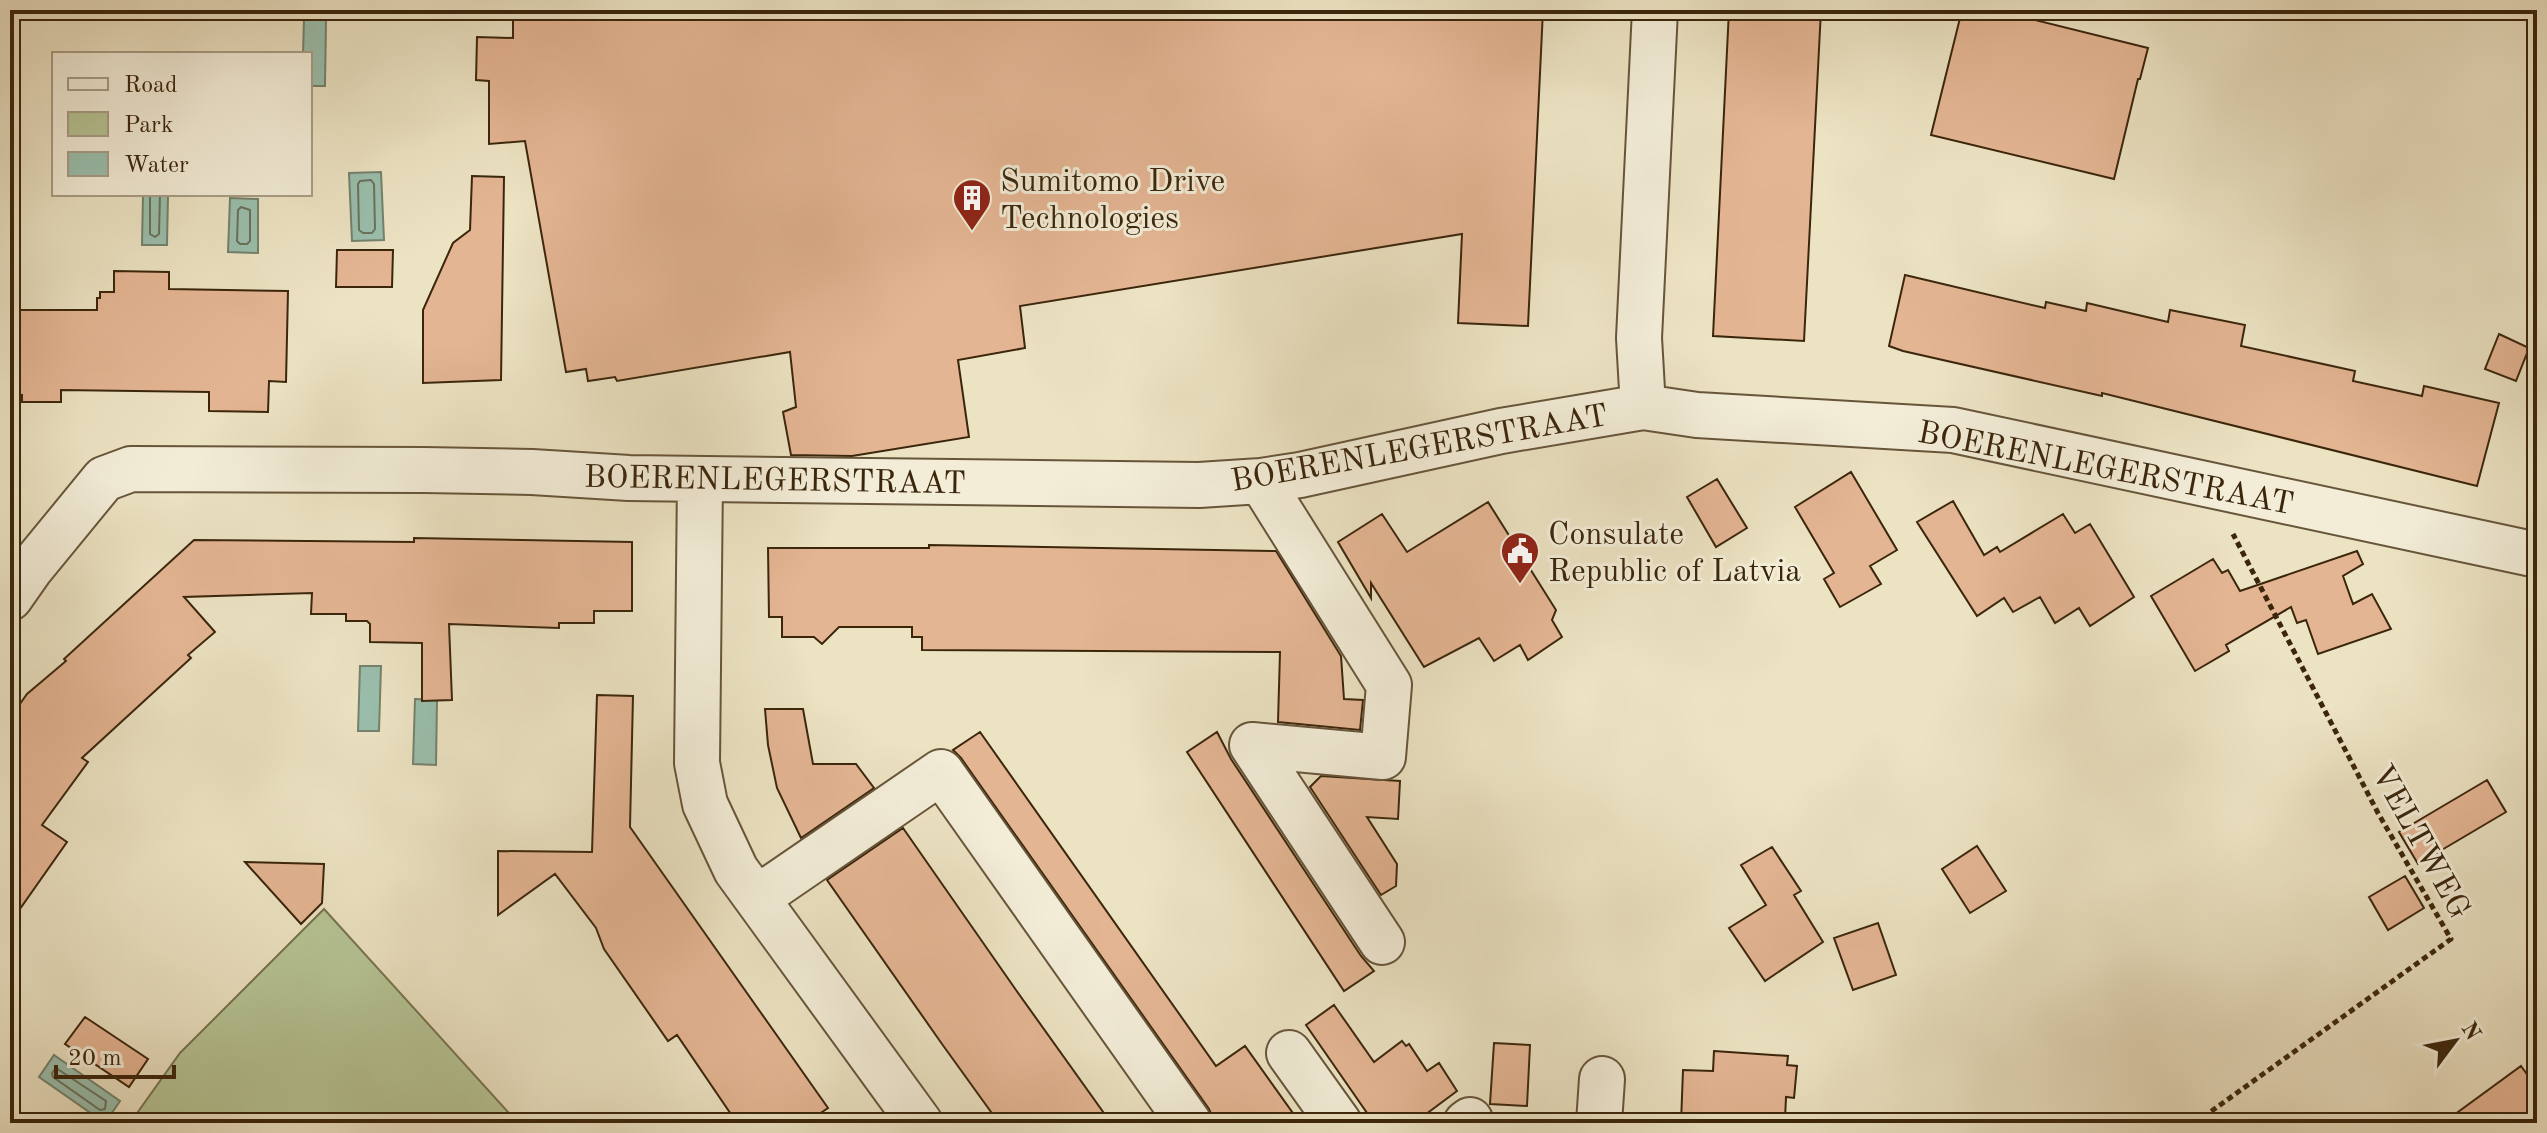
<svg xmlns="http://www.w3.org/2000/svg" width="2547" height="1133" font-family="'Old Standard TT',serif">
  <rect width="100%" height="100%" fill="#ece3c3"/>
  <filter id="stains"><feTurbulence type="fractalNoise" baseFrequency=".0025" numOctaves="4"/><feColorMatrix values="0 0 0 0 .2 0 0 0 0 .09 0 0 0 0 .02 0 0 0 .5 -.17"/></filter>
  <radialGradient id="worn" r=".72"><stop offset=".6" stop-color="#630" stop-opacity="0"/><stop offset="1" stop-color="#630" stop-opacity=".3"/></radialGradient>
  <!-- green -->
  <path fill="#b6c495" stroke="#787550" stroke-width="2" d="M324,909L518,1123H130L180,1053Z"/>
  <!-- water -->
  <path fill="#9abfad" stroke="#74826d" stroke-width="2" d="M304,19H326L325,86H310V54H303Z
    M381,172L384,240L352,241L349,173Z
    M143,194L168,195L167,245H142Z
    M230,198L258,199V253L228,252Z
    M360,666H381L379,731H358Z
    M415,699L437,700L436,765L413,764Z
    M54,1055L120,1101L105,1123L39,1077Z"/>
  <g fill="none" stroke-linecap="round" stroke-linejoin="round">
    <!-- shore -->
    <path stroke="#6a725c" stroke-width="2" d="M371,180L374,184L375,229L372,233H363L359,230L358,184L360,181Z
      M150,194V234L155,237L159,234L160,194
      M241,207L250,210V241L247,244H240L237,241L238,210Z
      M56,1068L106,1101L105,1109L100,1110L53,1077L52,1073Z"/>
  </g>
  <!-- building -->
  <path fill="#e4b593" stroke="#3b260c" stroke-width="2" d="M513,10H1543L1528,326L1458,323L1462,234L1020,306L1025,348L958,360L969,437L852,456L791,455L783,412L796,407L790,352L617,381L615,377L588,381L586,369L566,372L525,141L489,144V81L476,80L477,37L513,38Z
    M1729,10H1821L1804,341L1713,336Z
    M1962,10H1995L2148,48L2140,79H2138L2114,179L1931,135Z
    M472,176L504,177L501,380L423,383V310L453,243L470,230Z
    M337,250H393L392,287H336Z
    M114,271L169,272V289L288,291L286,382L269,381L268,412L209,411V392L61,390V402H22V395H18V392H10V330H16V310H97V298H100V292H114Z
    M1905,275L2045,308L2046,302L2086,311L2087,303L2168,322L2170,310L2245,325L2241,346L2355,371L2353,381L2422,396L2424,386L2499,403L2477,486L2102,393V396L1903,351L1889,346Z
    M2499,334L2529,348L2516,381L2485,369Z
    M1851,472L1897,550L1870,566L1881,584L1840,607L1824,579L1834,573L1795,507Z
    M1717,479L1747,528L1716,547L1687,497Z
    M1953,501L1984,555L1997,547L2000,552L2063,514L2075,533L2090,524L2134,597L2090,626L2079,608L2055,623L2040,597L2013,612L2004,598L1977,616L1917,522Z
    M1488,502L1556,610L1552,620L1562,637L1528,660L1520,645L1494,661L1479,638L1424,667L1371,583V598L1338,542L1382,514L1407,552Z
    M414,538L632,542V611H594V623H559V628L449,624L452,700L422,701V643L370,642V624L367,621H346V614H311L312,593L184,597L215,632L188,655L191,658L82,758L88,762L42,825L67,842L10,923V718L27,694L66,661L64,659L194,540L414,542Z
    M929,545L1276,551L1341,656L1344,699L1363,700L1360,730L1278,722L1280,652L922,650V637H912V627H839L822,644L814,637H782V617H769L768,548H929Z
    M2357,551L2363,564L2343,576L2353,604L2372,594L2391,629L2318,654L2306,620L2297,623L2291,607L2226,645L2229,651L2195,671L2151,596L2213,559L2222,573L2228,570L2240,591Z
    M597,695L633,696L630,827L828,1108L806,1123H737L677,1035L668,1041L604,949L596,928L555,874L498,915V851L592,852Z
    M765,709H803L813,764H856L874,788L801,838L777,788L768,745Z
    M980,732L1216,1066L1245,1046L1300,1123H1215L1209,1109L961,758L953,750Z
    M1217,732L1231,759L1361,956L1374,971L1344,991L1187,752Z
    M1321,776L1400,781L1398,819L1367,817L1397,864L1396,886L1381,895L1310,787Z
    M2487,780L2506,812L2418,864L2399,832Z
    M903,828L1016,990L1111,1123H999L942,1044L827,880Z
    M1977,846L2006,891L1970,913L1942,869Z
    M1772,847L1801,891L1794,895L1823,942L1765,981L1729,928L1766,905L1741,865Z
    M245,862L324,864L322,903L301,924Z
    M2405,876L2424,908L2388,930L2369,897Z
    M1878,923L1896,975L1853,990L1834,938Z
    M1334,1005L1374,1062L1402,1041L1406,1046L1409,1044L1427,1071L1439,1063L1457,1091L1414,1123H1374L1306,1025Z
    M85,1017L148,1059L129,1087L65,1044Z
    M1494,1043L1530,1045L1527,1106L1490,1104Z
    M1714,1051L1788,1056L1787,1065L1797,1066L1794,1098L1786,1097L1785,1119H1769V1123H1681L1683,1070L1713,1071Z
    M2521,1066L2537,1088V1123H2443Z"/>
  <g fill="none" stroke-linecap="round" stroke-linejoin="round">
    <!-- minor casing -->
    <g stroke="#67553a" stroke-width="48">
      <path id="minor" d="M1643,407L1639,338L1655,10
        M700,479L697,763L705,804L736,870L920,1123
        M1261,481L1389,685L1383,757L1252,745L1382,942
        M10,598L31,568L104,479L131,469L424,470L532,472L629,478L1199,485L1261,481L1300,475L1501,431L1643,407L1697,415L1953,430L2537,555
        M757,898L941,772L1189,1123
        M1289,1053L1339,1123
        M1466,1123L1470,1120
        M1599,1123L1602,1079"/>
    </g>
    <!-- path -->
    <path stroke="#3b260c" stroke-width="5" stroke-dasharray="6 4" stroke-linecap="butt" d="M2530,771L2533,967
      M2195,1123L2451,939L2378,813L2233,534"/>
    <!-- minor -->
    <use href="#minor" stroke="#f3edd8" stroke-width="44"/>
  </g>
  <!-- icons -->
  <defs>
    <g id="building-pin" transform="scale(2)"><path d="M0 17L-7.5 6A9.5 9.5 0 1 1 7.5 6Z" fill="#8f2418" stroke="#f3edd8"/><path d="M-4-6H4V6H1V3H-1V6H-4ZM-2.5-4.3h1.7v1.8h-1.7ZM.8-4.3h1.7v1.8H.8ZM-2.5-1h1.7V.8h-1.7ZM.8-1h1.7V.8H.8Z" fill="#fff"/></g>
    <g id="civic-pin" transform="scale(2)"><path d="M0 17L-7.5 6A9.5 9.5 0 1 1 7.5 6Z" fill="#8f2418" stroke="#f3edd8"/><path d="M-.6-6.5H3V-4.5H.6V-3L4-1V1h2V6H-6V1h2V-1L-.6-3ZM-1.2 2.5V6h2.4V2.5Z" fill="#fff"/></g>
  </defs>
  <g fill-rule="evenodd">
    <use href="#building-pin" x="972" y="198"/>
    <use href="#civic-pin" x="1520" y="551"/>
  </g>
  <g text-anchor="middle" stroke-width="6" stroke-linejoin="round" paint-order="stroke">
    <!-- poi labels -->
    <g font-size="32" fill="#3b260c" stroke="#f3edd8" text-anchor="start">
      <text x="1000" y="191">Sumitomo Drive<tspan x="1000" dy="37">Technologies</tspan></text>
      <text x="1548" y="544">Consulate<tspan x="1548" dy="37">Republic of Latvia</tspan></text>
    </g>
    <!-- street labels -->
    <g font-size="32" fill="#3b260c" stroke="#f3edd8">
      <text transform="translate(1419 447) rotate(-10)" y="11">BOERENLEGERSTRAAT</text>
      <text transform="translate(2106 467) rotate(11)" y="11">BOERENLEGERSTRAAT</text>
      <text transform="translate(775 479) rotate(1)" y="11">BOERENLEGERSTRAAT</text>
      <text transform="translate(2422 841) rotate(61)" y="11">VELTWEG</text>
    </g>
  </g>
  <!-- margin -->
  <rect width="2547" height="1133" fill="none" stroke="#ece3c3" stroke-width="40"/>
  <rect x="12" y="12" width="2523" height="1109" fill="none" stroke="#3b260c" stroke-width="4"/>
  <rect x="20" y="20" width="2507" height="1093" fill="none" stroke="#3b260c" stroke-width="2"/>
  <!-- legend -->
  <rect x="52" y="52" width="260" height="144" fill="#f3edd8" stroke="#a99d86" stroke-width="2"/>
  <rect x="68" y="78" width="40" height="12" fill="#f3edd8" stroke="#a99d86" stroke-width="2"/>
  <text x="124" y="92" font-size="24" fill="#3b260c">Road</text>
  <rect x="68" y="112" width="40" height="24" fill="#b6c495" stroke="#a99d86" stroke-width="2"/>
  <text x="124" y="132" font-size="24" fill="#3b260c">Park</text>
  <rect x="68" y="152" width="40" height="24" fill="#9abfad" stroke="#a99d86" stroke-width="2"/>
  <text x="124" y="172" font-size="24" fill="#3b260c">Water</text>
  <!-- north arrow -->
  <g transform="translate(2455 1041) rotate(58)" stroke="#f3edd8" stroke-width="6" paint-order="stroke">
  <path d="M0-6L14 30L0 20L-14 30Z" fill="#3b260c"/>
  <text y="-12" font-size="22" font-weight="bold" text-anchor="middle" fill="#3b260c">N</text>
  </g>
  <!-- scale -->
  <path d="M56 1065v12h118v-12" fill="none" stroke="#3b260c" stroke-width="4"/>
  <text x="68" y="1065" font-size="24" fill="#3b260c" stroke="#f3edd8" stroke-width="6" paint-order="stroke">20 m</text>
  <rect width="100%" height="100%" filter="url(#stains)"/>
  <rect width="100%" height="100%" fill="url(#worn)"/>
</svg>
